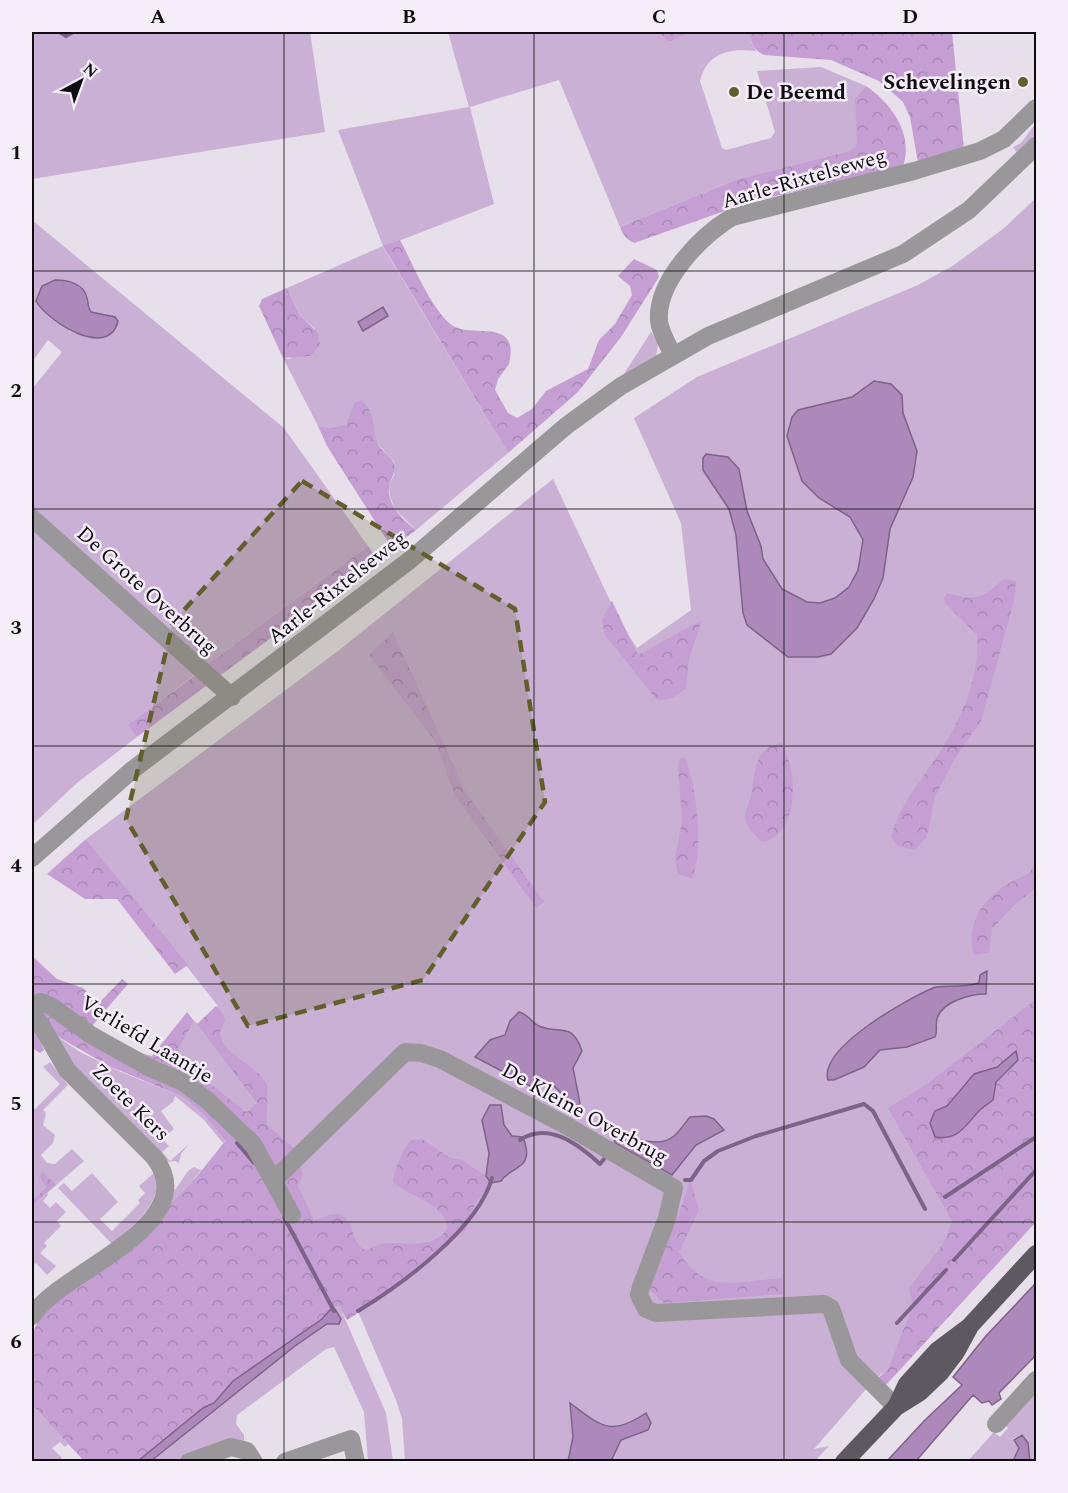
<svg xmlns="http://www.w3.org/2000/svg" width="1068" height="1493" font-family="Spectral,serif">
  <defs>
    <pattern id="forest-crowns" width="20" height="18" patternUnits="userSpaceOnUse" patternTransform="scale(1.5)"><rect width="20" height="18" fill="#c59fd3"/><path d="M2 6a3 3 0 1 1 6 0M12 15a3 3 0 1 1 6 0" fill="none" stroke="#a888b4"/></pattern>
  </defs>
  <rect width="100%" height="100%" fill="#e7dfea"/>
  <!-- grass -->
  <path fill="#cab0d4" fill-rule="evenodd" d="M32,32H310L325,132L32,179Z
    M448,32H657L669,42L693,32H749L751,42L756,51C731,48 707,52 700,81L722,148L726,150L771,138L775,132L757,71L821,67L866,86C849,104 860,123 857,146L849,151L738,179L620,227L559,80L470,107L494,204L383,247L508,453L416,530L395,509L390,496L389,486L394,475V462L377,443L360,400L356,402L346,424L329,428L318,426L283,358L290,359L315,329L299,314L287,288L383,246L338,130L469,107Z
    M1036,123V138L1020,157L1013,147L1021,143Z
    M1036,198V1003L959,1229L888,1369L875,1379L814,1449L829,1446L815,1461H405L402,1419L396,1400L356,1307L247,1112L175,1056L194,1021L198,1024L218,1006L86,839L338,651L553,479L620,622L637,648L691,610L681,523L634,418L697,377L918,285L954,265L1003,229Z
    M32,220L284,428L368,546L208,664L32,511V389L62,352L48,340L32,362ZM55,280L69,281L87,295L91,312L99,315L106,313L70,332Z
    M651,332L658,344L656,358L620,380Z
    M32,527L197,673L129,725L137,737L77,783L32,825Z
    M55,1035L80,1052L121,1072L183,1097L204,1115L225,1141L223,1143L204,1120L175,1096L173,1102L161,1111L174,1129L162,1139L169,1146L162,1152L170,1161L189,1144L181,1154L179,1163L175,1161L166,1162L75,1070Z
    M50,1062L68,1085L43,1110L46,1113L43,1125L55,1135L53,1143L41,1155L47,1163L55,1164L72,1149L84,1161L47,1193L48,1195L43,1201L50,1208L56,1202L66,1212L57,1221L61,1226L44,1243L47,1246L40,1253L56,1266L47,1275L36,1263L32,1267V1112L60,1084L43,1067Z
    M194,1167L201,1170L177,1200L169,1204L171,1193C181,1186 184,1171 194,1167Z
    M92,1173L118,1202L100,1219L112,1231L140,1203L138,1200L145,1193L139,1186L154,1173C166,1202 130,1228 112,1244L58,1188L64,1183L72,1191Z
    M339,1305L386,1413L393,1461H368L364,1412L334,1347L326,1349L237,1415L236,1424L244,1435V1441L191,1455L178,1461L151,1462L295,1346L327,1324H337L341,1319L335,1309Z
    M1036,1387V1461H1030L1029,1448L1022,1434L1012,1439L1019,1448L1013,1461L967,1462L994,1432L1000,1437L1008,1428L1003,1423Z
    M32,1405L68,1444L65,1447L60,1442L52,1448L62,1458L58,1461H45L42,1459L32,1462Z"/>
  <!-- forest -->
  <path fill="url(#forest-crowns)" fill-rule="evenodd" d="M657,32H693L669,42Z
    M749,32H952L964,149L918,163L910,117L903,102L879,81L831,60L764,55C754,50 751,44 749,32Z
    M866,86C891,103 914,134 903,166L750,202L634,243C626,239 623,235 620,227L738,179L849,151L856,146L857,141L855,99Z
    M400,240C412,262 434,316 455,327C475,337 520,318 509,364L498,379L495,390L508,413L517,418L532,409L546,391L588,369L599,340L615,324L632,295L630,286L618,276L634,259L657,270L659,277L621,337L578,392L508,453L383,246Z
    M287,288L299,314L318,333L320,344L311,356L283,358L259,306L262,299Z
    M360,400C376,410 372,427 377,442C380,451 392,456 394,464C396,471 392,477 390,483C384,502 402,519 416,530L392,548L327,446L318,426L329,428L346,424L355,402Z
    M368,546L377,559L221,675L208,664Z
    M1004,579L1016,581L1014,601L981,721L954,760L935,797L927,837L915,850L897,846L891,837C899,807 917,786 934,761C959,724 980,681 977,635L945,603L944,598L947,593C977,602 981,598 1004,579Z
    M612,601L638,655L702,620L689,659L686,688C676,696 669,702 656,699L605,635L602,620Z
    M393,632L465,791L544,902L536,908L455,795L435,741L369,655Z
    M198,673L210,683L137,737L128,725Z
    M781,743C798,768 801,835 762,842C756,836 747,828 745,819C744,812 750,802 751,795C755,772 754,748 781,743Z
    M685,757C697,790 704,846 692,879L678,874L675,858L682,821L678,767L679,759Z
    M86,839L188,965L175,974L117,899H85L47,874Z
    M1036,857V888L1014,905L992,929L989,953L974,955C965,922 984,898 1011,882C1017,878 1028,876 1031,870C1034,867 1035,861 1036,857Z
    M32,956L57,979L83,988L98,1004L122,979L128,984L91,1027L144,1054L152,1056L187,1012L194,1021L175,1056L247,1112L257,1103L197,1024L216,1006L224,1015L225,1020L220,1032C222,1056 256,1064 266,1083C270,1091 265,1114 267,1125L294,1148L303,1174L298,1186L314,1220C321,1219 330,1213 337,1214C356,1217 349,1242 365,1250C372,1249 379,1243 388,1243C406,1243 435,1248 447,1229C447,1203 408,1197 393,1182C393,1172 404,1146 411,1140L422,1139L449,1157L462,1160L486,1176L491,1183L475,1204L466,1230L355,1315L347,1320L339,1306L330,1310L322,1319L233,1381L214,1403L203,1408L138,1461H84L32,1405V1336L38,1320L49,1305L132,1249L169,1204C177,1202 217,1152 225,1141L204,1115L183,1097L109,1066L55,1035L32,1004Z
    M1036,999V1222L885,1386L876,1380L888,1369L913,1306L909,1288L943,1244L952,1221L888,1108L927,1084ZM1002,1062L1009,1070L996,1083L993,1100L980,1109L960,1133L935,1111L947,1106L964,1083Z
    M32,1021L44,1050L40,1053L32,1048Z
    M43,1172L56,1185L32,1205V1201L47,1187L39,1177Z
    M690,1179L699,1210L679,1252C705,1296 738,1281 782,1278L783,1294L664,1303L649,1289C658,1250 681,1218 690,1179Z"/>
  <!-- water -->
  <path fill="#ad88bb" stroke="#7e6388" stroke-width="1.5" d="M55,280C67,280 84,283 87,298C89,304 87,306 91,312L115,317L118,321C109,360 48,322 36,301L42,286Z
    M383,307L388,316L363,331L358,322Z
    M874,381L891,384L902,395L903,413L917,451L913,477L890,529L883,578L874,599L857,628L831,654L818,657H788L747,625L743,613L736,535L729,509L703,470V458L706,454L728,457L739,469L747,511L761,546L763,559L782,589L807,602L820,603L835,598L849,587L858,570L863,540L850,517L819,498L802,481L787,436L792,417L798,410L852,397Z
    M987,971L986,994C971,994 942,1001 937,1019C935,1025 938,1031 935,1037L907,1047L880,1050L864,1067L834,1080H828C818,1048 909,998 933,988C940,985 965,988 979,983L980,975Z
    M519,1012C528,1014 531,1022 539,1026C560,1035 572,1021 582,1051L573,1068L580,1103L576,1109H571L565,1097L550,1082L543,1081L534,1088L475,1057L490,1040L505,1035L510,1021Z
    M1016,1051L1018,1060L996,1082L993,1100C988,1104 982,1107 978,1112C965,1126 958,1141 935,1137L930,1123L935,1111L947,1106L974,1074L997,1067Z
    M490,1105H501L504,1125L512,1136L523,1137C536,1171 511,1165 501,1181L491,1183L486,1176L489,1153L482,1120Z
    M706,1116L714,1119L724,1130L696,1145L672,1175L615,1143L612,1131C629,1136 658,1150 674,1136C680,1131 685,1123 690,1117Z
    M1036,1283V1355L999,1393L1001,1399L992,1405L989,1401L982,1403L973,1395L916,1461H887L924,1421L962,1385L953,1377L985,1337Z
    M335,1309L341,1319L339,1324H327L295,1346L151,1461H138L203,1408L214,1403L233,1381L322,1319L330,1310Z
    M570,1403C601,1426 610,1437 646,1413L651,1423L648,1430L621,1440L611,1461H568L573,1437Z
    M1022,1435L1028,1443L1030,1461H1013L1019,1448L1014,1440Z"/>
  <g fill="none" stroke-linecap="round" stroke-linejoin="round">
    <!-- stream -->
    <path stroke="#7e6388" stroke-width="4" d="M60,32L66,36L73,32
      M520,1140C548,1121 578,1144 600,1164L604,1159
      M237,1143L254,1163
      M685,1180H691L704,1161L718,1151L756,1136L864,1104L873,1111L925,1209
      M945,1197L1036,1137
      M284,1217L334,1311
      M954,1260L1036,1170
      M358,1311C401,1285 478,1229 492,1178
      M897,1323L946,1270
      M782,1462V1461"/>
    <!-- minor -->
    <path stroke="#9a979b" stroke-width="18" d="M673,355C668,345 660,332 659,321C656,281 701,236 732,217L914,171L980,151L1004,139L1036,108
      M32,518L232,697
      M32,858L131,771L410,560L566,426L621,386L708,336L903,254L969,210L1036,146
      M32,1004L41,1002L51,1006L91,1035L150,1068L183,1082L208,1101L253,1144L292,1215
      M32,1013L41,1025L67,1070L154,1157C207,1226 58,1272 32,1316
      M274,1180L405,1052L421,1053L440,1059L567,1126L674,1188L667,1218L641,1287L639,1295L646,1309L656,1313L824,1304L831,1308L849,1360L896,1407
      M996,1424L1036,1380
      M189,1462L231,1447L247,1451L254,1462
      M285,1462L351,1439L356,1462"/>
    <!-- major -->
    <path stroke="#5e5960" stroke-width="18" d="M896,1407L907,1384L937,1351L969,1327L1036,1254
      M844,1462L896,1407L920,1392L940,1373L956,1352L969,1328"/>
  </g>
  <!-- marked area -->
  <path fill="#615f2b" fill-opacity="0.2" stroke="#615f2b" stroke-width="4.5" stroke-dasharray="12 8" stroke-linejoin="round" d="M302,481L515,609L545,802L423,980L248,1026L126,819L173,622Z"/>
  <!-- grid -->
  <path fill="none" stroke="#100d11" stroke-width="1.5" stroke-opacity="0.55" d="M284,32V1462M534,32V1462M784,32V1462M32,271H1036M32,509H1036M32,746H1036M32,984H1036M32,1222H1036"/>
  <!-- markers -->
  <g fill="#615f2b" stroke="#f5edf8" stroke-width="2">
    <circle cx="1023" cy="82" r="6"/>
    <circle cx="734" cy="92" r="6"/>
  </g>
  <g text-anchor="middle" stroke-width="5" stroke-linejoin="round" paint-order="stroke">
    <!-- poi labels -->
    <g font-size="21" font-weight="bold" fill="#100d11" stroke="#f5edf8" text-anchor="end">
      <text x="1011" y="89">Schevelingen</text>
      <text x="746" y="99" text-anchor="start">De Beemd</text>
    </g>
    <!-- street labels -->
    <g font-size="21" fill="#100d11" stroke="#f5edf8">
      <text transform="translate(804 178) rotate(-16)" y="7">Aarle-Rixtelseweg</text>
      <text transform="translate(337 587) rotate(-38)" y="7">Aarle-Rixtelseweg</text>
      <text transform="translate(147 590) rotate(42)" y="7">De Grote Overbrug</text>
      <text transform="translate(147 1039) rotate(31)" y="7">Verliefd Laantje</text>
      <text transform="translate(131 1102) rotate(45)" y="7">Zoete Kers</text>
      <text transform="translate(585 1113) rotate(29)" y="7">De Kleine Overbrug</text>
    </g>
  </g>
  <!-- border -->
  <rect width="1068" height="1493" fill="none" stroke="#f5edf8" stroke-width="66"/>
  <!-- north arrow -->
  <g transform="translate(81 81) rotate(41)" stroke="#f5edf8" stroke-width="4.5" paint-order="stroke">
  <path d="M0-4.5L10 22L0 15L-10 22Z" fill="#100d11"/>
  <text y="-9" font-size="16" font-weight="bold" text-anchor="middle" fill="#100d11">N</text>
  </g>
  <rect x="33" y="33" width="1002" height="1427" fill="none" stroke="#100d11" stroke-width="2"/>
  <g font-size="20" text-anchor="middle" font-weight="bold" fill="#100d11">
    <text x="158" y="23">A</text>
    <text x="409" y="23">B</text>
    <text x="659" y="23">C</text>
    <text x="910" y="23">D</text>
    <text x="16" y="159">1</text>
    <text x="16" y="397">2</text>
    <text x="16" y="634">3</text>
    <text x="16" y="872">4</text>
    <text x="16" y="1110">5</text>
    <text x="16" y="1348">6</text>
  </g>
</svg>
